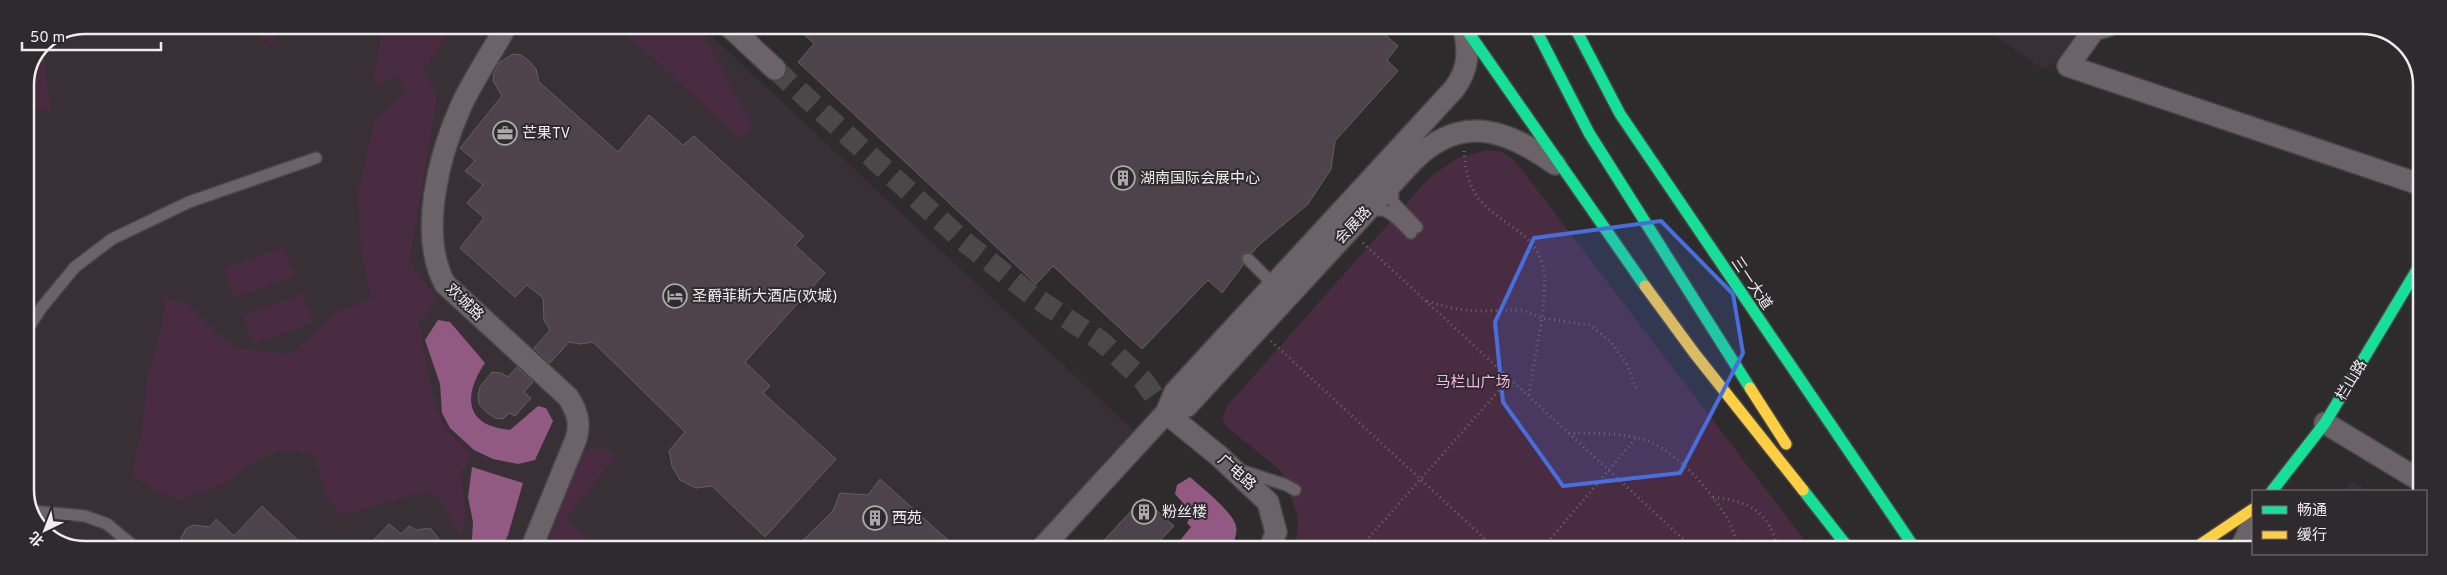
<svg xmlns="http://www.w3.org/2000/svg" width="2447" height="575" font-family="Overpass,'Noto Sans SC',sans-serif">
  <rect width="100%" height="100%" fill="#2d2b2c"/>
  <!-- built -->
  <path fill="#393036" d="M85,25H700L1136,433L1026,549H73L40,530L25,498V84L43,42Z
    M1980,26H2123L2043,69Z
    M2351,482L2370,491H2345Z"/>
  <!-- green -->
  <path fill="#4a2c42" d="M85,25H124L49,40Z
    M247,25H289L271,44Z
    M376,25H454L424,68L437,99L409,261L436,298L427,315L419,320L429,381L443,426L472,456L460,475C464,497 470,516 460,537L439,497L422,493L341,515L327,497L315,456L288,449L261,457L224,483L181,500L155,491L132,474L142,430L148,374L161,328L166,297L186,303L222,339L241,348L290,355L335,312L372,298L361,253L358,195L374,121L406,91L396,76L373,85L382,33Z
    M617,25H696L712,50L752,127L740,138Z
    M42,43L51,112L25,105V84Z
    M1486,150L1502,152L1515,161L1812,550L1296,549L1298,517L1281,471L1226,426L1222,419L1227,406L1430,177L1458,158Z
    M284,247L295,276L234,298L224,269Z
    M303,294L313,323L253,344L243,315Z
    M592,448L605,449L615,456L566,519L599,549H546L581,454Z"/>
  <!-- water -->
  <path fill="#925982" d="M438,320L450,322L485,363C463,395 464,426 510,430L538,406L546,408L553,421L535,460L518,464L493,459L474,450L450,428L442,413L440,384L425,340Z
    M472,467L523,483L508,535L501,549H479L472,540L473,522L468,497Z
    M1190,477C1201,487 1233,512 1236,526C1238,534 1233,543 1231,549H1173L1191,527L1187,523L1192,513L1175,494L1177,485Z"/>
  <!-- building -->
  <path fill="#4e424b" stroke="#626061" d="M794,25L1375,26L1398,46L1387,60L1398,71L1335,141L1331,169L1308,204L1259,245L1252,253L1247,252L1242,254L1241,260L1243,265L1222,293L1208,280L1142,349L1053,266L1036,284L798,62L814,44Z
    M513,54L521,55L529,61L536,69L539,82L618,152L649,115L683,145L694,136L804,236L795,245L825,273L745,362L770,386L763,393L836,459L765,537L712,486L696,488L680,480L672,466L669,451L685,432L593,342L580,344L569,342L550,363L534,348L550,330L544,320L543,298L527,285L515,297L460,248L484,218L467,203L483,185L465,171L475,161L460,148L502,96L493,81L494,73L499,63Z
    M517,367L533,382L524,392L531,398L515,416L509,413L503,419L495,418L485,411L479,404L478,395L480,387L492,372L501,373L508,377Z
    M880,479L958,549H794L833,511L840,493L868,495Z
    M1143,498L1174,526L1152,549H1096Z
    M262,506L307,549H184L181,538L186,529L193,525L210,527L216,519L234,536Z
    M389,524L401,534L409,526L416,530L430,528L439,539L438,549H365Z"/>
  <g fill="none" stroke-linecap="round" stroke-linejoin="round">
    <!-- street-tunnel -->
    <path stroke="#4a4849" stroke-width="21" stroke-dasharray="21 11" stroke-linecap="butt" d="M775,69L961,239L1033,296L1101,341L1143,380L1166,413"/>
    <!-- lane casing -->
    <g stroke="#484647" stroke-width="14">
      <path id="lane" d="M1392,186L1393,202L1417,227
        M1368,212C1386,203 1399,221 1411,233
        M1248,259L1277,288
        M25,333L42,307L75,267L112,239L189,202L316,158
        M1243,471L1286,485L1295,490
        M31,511L85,516L107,524L137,549"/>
    </g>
    <!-- street casing -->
    <g stroke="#484647" stroke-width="24">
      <path id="street" d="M507,25C492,52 474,78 461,106C439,155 418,234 445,284L568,397C577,411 581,423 576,439L531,549
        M728,25L775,69
        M2108,26L2094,30L2068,66L2422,185
        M1166,413L1187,406L1411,163C1459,113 1505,128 1555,164
        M1166,413L1219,456L1268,502L1276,532L1270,549
        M2325,423L2421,481
        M1041,549L1166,413L1175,392L1454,89C1469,69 1469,52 1464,28
        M2240,550L2253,522"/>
    </g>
    <!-- fast casing -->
    <g stroke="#484647" stroke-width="14">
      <path id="fast" d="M1464,26L1645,286
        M1534,26L1589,133L1750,388
        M1574,26L1620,114L1916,550
        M1803,490L1850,550
        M2272,491L2325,423L2421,263"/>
    </g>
    <!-- slow casing -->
    <g stroke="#484647" stroke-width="14">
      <path id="slow" d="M1645,286L1695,354L1803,490
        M1750,388L1786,444
        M2192,550L2253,509"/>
    </g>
    <!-- path -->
    <path stroke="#6c676a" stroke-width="3" stroke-dasharray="1 4" stroke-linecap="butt" d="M1464,151C1465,167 1468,184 1478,198C1497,222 1536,233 1543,266C1550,297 1533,361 1529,395
      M1363,243L1695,550
      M1427,301L1450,308L1473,311L1522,310L1541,318L1590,325L1610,341L1626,363L1636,388
      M1271,341L1497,550
      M1569,433C1595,434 1624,432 1648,441C1678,453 1711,491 1727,518C1732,528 1736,539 1740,550
      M1713,497C1751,502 1768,511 1779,550
      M1359,549L1510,378
      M1541,550L1635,439"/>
    <!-- lane -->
    <use href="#lane" stroke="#6b6368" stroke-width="11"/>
    <!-- street -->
    <use href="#street" stroke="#6b6368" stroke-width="21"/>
    <!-- fast -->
    <use href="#fast" stroke="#16e098" stroke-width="11"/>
    <!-- slow -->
    <use href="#slow" stroke="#ffcf43" stroke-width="11"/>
  </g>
  <!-- marked area -->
  <path fill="#476edc" fill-opacity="0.2" stroke="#476edc" stroke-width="4" stroke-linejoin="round" d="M1661,221L1733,294L1743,353L1680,473L1563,486L1503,402L1495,322L1534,238Z"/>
  <!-- icons -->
  <defs>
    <g id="office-ring" transform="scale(1.25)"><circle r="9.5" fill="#2e2a2d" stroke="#aca9aa" stroke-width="1.5"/><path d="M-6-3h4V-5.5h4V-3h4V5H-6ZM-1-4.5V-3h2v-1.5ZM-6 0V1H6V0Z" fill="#aca9aa"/></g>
    <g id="building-ring" transform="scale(1.25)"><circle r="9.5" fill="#2e2a2d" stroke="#aca9aa" stroke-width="1.5"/><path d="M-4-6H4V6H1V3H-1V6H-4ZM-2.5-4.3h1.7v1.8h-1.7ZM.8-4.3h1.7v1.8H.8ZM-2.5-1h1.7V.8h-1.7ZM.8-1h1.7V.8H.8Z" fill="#aca9aa"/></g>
    <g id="hotel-ring" transform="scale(1.25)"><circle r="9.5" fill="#2e2a2d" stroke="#aca9aa" stroke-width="1.5"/><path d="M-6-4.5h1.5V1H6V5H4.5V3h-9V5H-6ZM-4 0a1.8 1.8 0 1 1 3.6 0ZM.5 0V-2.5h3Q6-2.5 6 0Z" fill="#aca9aa"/></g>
  </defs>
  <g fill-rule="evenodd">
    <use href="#office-ring" x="505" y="133"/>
    <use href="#building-ring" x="1123" y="178"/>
    <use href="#hotel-ring" x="675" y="296"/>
    <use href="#building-ring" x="1144" y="512"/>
    <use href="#building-ring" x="875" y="518"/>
  </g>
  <g text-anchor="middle" stroke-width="4" stroke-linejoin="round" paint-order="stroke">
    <!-- poi labels -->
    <g font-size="15" fill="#f0edee" stroke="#2e2a2d" text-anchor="start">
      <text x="522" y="138">芒果TV</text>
      <text x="1140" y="183">湖南国际会展中心</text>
      <text x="692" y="301">圣爵菲斯大酒店(欢城)</text>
      <text x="1162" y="517">粉丝楼</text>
      <text x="892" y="523">西苑</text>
    </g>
    <!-- street labels -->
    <g font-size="15" fill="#f0edee" stroke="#2e2a2d">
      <text transform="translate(1353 225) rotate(-47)" y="5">会展路</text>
      <text transform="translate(1752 283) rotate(56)" y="5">三一大道</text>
      <text transform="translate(465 302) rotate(44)" y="5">欢城路</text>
      <text transform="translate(2351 380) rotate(-59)" y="5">栏山路</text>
      <text transform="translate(1237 472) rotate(42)" y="5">广电路</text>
    </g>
    <!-- park labels -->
    <g font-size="15" fill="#fab3e4" stroke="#2e2a2d">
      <text x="1473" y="387">马栏山广场</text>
    </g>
  </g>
  <!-- crop -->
  <path d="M0 0H2447V575H0ZM85 34H2362A51 51 0 0 1 2413 85V490A51 51 0 0 1 2362 541H85A51 51 0 0 1 34 490V85A51 51 0 0 1 85 34Z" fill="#2e2a2d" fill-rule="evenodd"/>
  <path fill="none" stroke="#f0edee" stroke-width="2.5" d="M85 34H2362A51 51 0 0 1 2413 85V490A51 51 0 0 1 2362 541H85A51 51 0 0 1 34 490V85A51 51 0 0 1 85 34Z"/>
  <!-- legend -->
  <rect x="2252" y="490" width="175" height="65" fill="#2e2a2d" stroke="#7c787a"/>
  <rect x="2262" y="506" width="25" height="8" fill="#16e098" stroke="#7c787a"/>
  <text x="2297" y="515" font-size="15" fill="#f0edee">畅通</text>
  <rect x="2262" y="531" width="25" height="8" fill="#ffcf43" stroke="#7c787a"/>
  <text x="2297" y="540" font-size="15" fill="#f0edee">缓行</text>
  <!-- north arrow -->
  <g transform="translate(45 530) rotate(223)" stroke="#2e2a2d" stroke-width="4" paint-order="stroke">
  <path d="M0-4L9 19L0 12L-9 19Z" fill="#f0edee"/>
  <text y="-8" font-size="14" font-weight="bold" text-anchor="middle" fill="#f0edee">北</text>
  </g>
  <!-- scale -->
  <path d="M22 42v8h139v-8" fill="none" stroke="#f0edee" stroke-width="2.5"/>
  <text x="30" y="42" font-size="15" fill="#f0edee" stroke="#2e2a2d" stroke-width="4" paint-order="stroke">50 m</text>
</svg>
